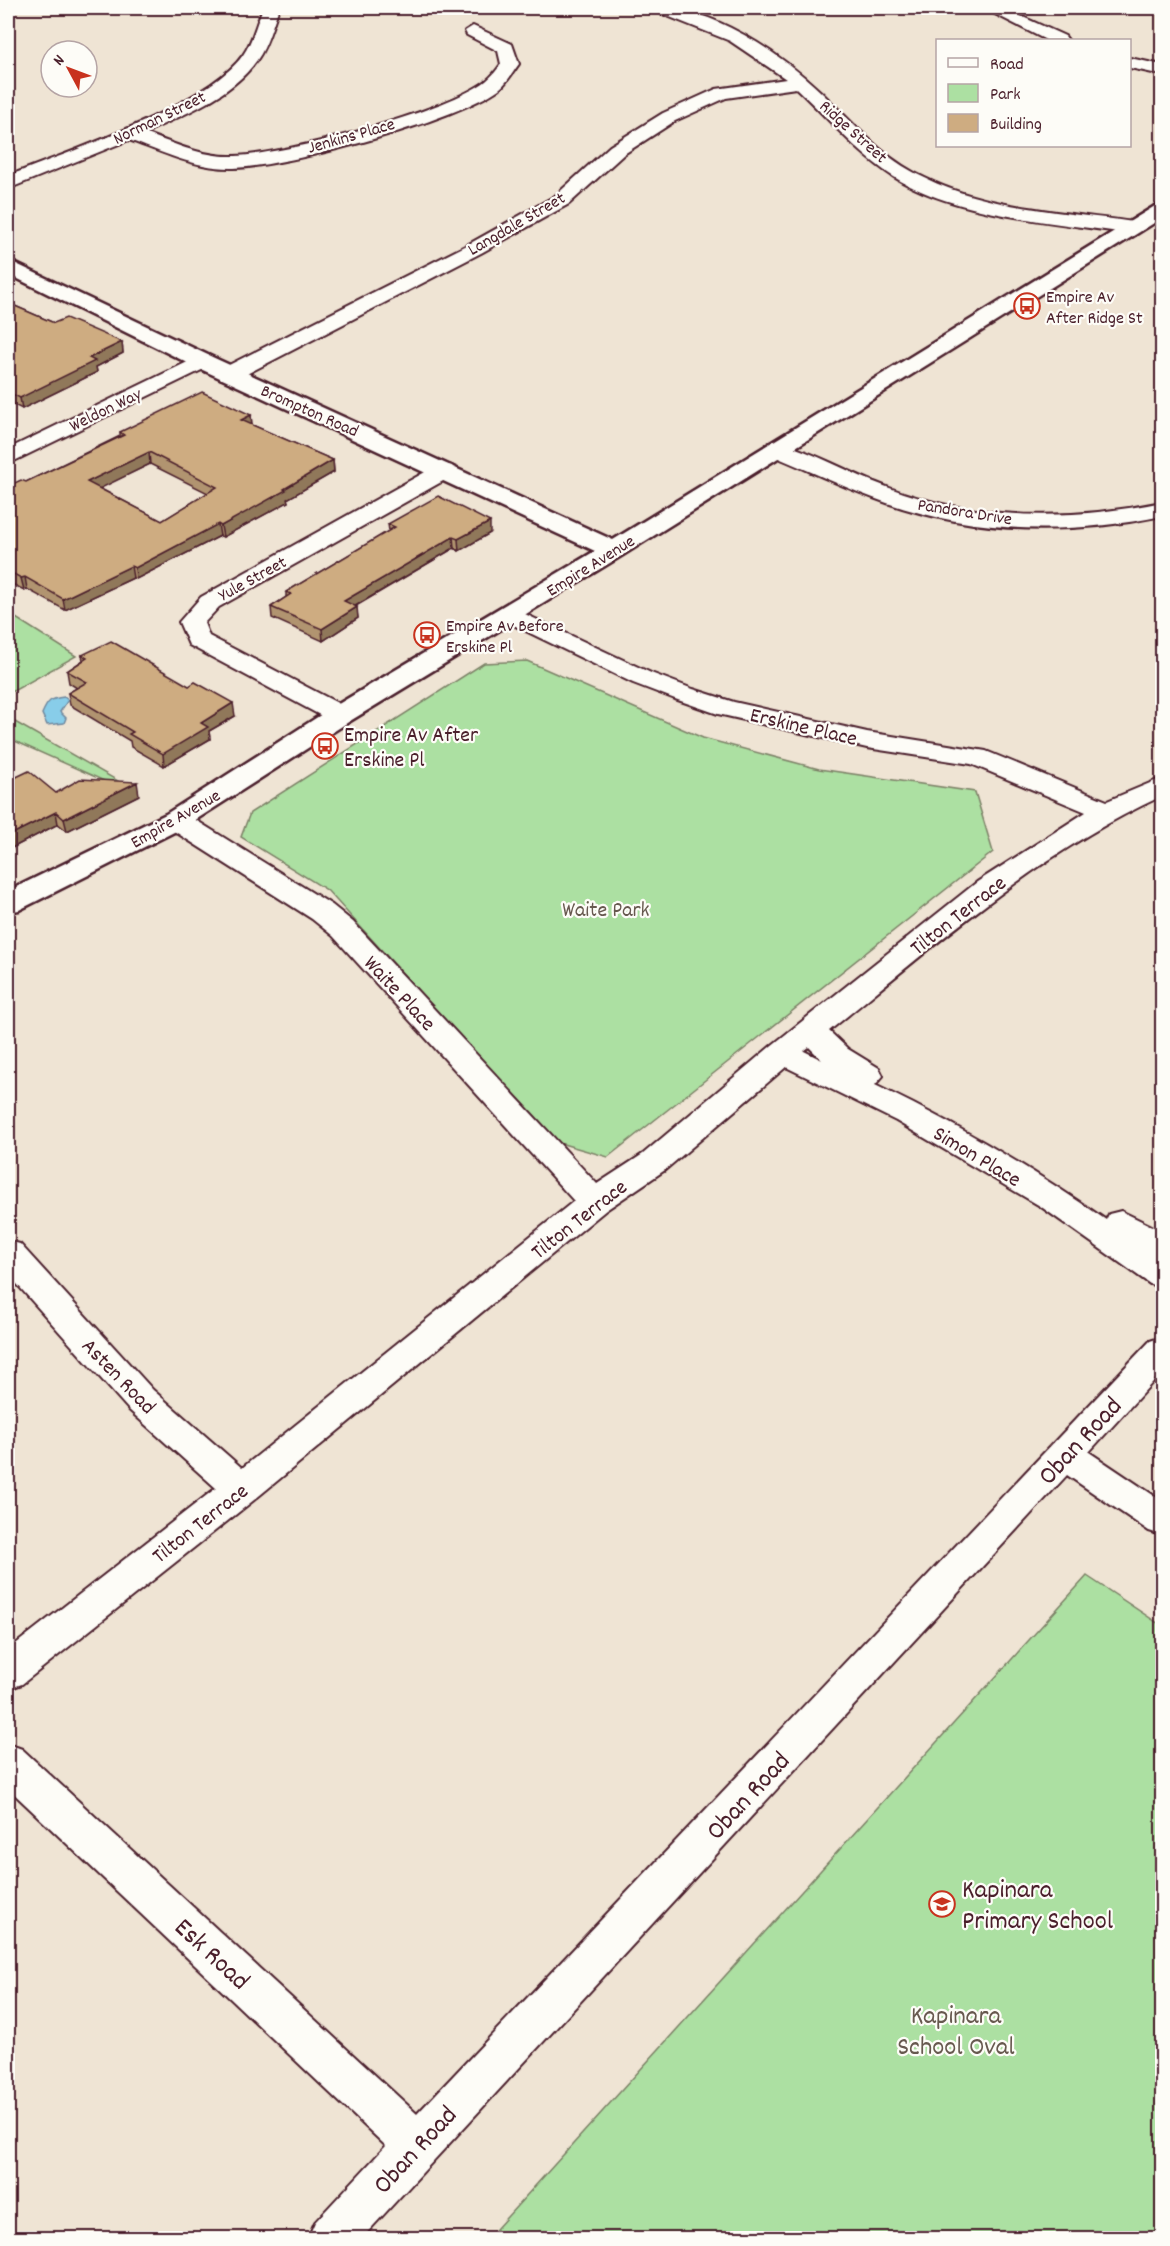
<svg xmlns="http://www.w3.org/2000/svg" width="1170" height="2246" font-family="Dekko,sans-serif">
  <rect width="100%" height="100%" fill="#efe4d4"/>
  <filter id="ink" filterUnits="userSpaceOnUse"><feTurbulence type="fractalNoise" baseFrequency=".0167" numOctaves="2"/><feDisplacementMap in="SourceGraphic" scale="12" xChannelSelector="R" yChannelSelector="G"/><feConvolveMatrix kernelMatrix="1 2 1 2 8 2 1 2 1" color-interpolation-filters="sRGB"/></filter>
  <g filter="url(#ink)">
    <!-- green -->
    <path fill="#ace0a2" stroke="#7b8066" stroke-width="1.5" d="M8,613L76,656L8,694Z
      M527,661L703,738L819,769L975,792L993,852L608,1157L556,1142L327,890L241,837L250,813L484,663Z
      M8,718L125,785L120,788L8,738Z
      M1087,1576L1162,1626V2238H488Z"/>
    <!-- water -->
    <path fill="#88cde9" stroke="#6f879d" stroke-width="1.5" d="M64,697L68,700L60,712L66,718L64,723L47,725L42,714C48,700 50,699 64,697Z"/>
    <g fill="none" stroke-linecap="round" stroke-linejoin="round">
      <!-- street casing -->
      <g stroke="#4a1f2b" stroke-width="4">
        <path id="street" d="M263,8H279C272,25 268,45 257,60C232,96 183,115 144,133C173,143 202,157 233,156C285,155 445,112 486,81C492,76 497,70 501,64L498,51L467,35L465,31L473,26L512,44L519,64C513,72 507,83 499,89C455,121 290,166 234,168C197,169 162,152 129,140L8,189V176C66,153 208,105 243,55C253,41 256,23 263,8Z
          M655,8C677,5 695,13 716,21C755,38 789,62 821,92C853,123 883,159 925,178C988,209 1065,212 1133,222L1143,228L1133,234C1061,223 955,216 894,177C857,153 828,118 796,88L726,98L675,121L624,154L569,204L481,253L237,379H221L218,374L221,369L467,245L555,196L610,146L663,113L716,89L786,79L730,41L657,12Z
          M983,8H1003L1065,36L1068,40H1046Z
          M1130,58L1162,65V75L1130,68Z
          M202,355L210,356L213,361L210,366L8,464V449Z
          M777,442C815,452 851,474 887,487C975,521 1070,521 1162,502V516C1071,535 976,534 887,503C847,489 808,470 769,454L766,449L769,444Z
          M444,464L452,466L455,471L452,476L219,607L204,623L209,636L349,709L353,715L349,721L340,723L331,721L189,645L179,622L201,597L436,466Z
          M510,607L651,673L693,689L734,702L867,732L986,751L1107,801L1162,778V796C1038,853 935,945 829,1031L848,1049L879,1068L883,1076L875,1085C955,1123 1033,1169 1106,1220L1109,1214L1121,1211L1162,1231V1287L1150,1284L1040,1206L896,1121L786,1067L665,1170L606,1210L254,1500L22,1684L8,1689V1650L216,1488L129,1410L8,1274V1241L20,1244L153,1390L242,1468L574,1201L333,936L312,919L166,826L162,820L166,814L176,812L186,814L332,905L353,922L597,1184L643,1154L771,1046L977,882L1086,812L971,764L867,748L718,714L675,699L633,683L501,619L498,614L501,609ZM809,1047L822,1060L804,1051Z
          M1162,1337V1372L1089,1452L1162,1501V1535L1149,1531L1067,1475L362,2238H308L315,2222L386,2146L8,1788V1744L22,1749L417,2114L1150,1341Z"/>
      </g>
      <!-- secondary casing -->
      <g stroke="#4a1f2b" stroke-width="5">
        <path id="secondary" d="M1162,204V218L623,555L350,721L186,826L19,910L8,912V891L166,814L330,709L595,551L194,366L8,274V260L210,356L613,540L1155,206Z"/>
      </g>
      <!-- street -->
      <use href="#street" fill="#fdfcf7" fill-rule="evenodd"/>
      <!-- secondary -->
      <use href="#secondary" fill="#fdfcf7" fill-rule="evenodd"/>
    </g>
    <!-- wall -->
    <path fill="#b1946f" stroke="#4a1f2b" stroke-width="1.5" fill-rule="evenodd" d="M8,303L54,323L122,342L123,353L96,367L97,372L22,409L8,402Z
      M251,415L252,425L333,460L334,472L287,499L288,502L223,537L220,536L136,579L133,578L65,610L27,589L24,590L8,582V486L26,482L120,436V432ZM150,464L208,493L162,521L99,488Z
      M388,524L490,533L459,551L454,548L356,606L358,618L323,641L272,618L271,607L286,597V592L389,531Z
      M82,655L235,716L209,731L210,739L164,766L131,747L130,741L70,705L68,693L77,688L69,683L67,671L83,660Z
      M56,793L139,795L67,831L58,824L8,850Z"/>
    <!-- shaded-wall -->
    <path fill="#90785a" stroke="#4a1f2b" stroke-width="1.5" d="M122,342L123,353L96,367L97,372L22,409L20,398L89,358Z
      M251,415L252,427L241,420Z
      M149,452L150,464L89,494L87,482Z
      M333,460L334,472L287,499L288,502L223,537L221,526Z
      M490,522V533L459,551L458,539Z
      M218,524L220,536L136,579L135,568Z
      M453,537L454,548L345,612L344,601Z
      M131,566L133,578L65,610L63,599Z
      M25,577L27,589L24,590L21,578Z
      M357,607L358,618L323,641L322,629Z
      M233,703L235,716L209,731L210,739L164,766L163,754L201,723Z
      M137,782L139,795L67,831L64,819Z
      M56,812L58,824L8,850V836Z"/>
    <!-- building -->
    <path fill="#ceac81" stroke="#4a1f2b" stroke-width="1.5" fill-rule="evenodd" d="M8,303L54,323L66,318L122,342L89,358L95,361L20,398L8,392Z
      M202,392L251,415L241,420L333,460L284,489L286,490L221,526L218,524L135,568L131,566L63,599L25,577L21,578L8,571V486L21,480L26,482L124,435L120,432ZM149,452L217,487L162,521L87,482Z
      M438,496L490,522L458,539L453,537L344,601L357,607L322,629L271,607L291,594L286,592L395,527L388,524Z
      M111,641L189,686L195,682L233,703L201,723L208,727L163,754L129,734L133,732L68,693L87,682L67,671L87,658L82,655Z
      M29,771L56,793L80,779L137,782L64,819L56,812L8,836V781Z"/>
  </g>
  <!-- icons -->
  <defs>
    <g id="bus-ring" transform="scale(1.35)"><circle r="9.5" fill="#fdfcf7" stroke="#c8321e" stroke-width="1.5"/><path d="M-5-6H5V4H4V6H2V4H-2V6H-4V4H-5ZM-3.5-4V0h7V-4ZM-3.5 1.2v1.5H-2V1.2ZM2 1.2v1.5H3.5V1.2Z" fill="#c8321e"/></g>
    <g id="school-ring" transform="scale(1.35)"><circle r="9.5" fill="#fdfcf7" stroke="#c8321e" stroke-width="1.5"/><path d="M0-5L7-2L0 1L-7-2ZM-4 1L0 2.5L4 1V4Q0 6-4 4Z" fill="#c8321e"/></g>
  </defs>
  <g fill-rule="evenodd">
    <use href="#bus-ring" x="1027" y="306"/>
    <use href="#bus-ring" x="427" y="635"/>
    <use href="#bus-ring" x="325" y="746"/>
    <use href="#school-ring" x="942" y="1904"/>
  </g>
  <g text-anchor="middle" stroke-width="4.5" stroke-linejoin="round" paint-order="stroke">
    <!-- far-street labels -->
    <g font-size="18" fill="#4a1f2b" stroke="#fdfcf7">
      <text transform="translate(159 117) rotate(-26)" y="6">Norman Street</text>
      <text transform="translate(854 131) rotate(42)" y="6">Ridge Street</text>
      <text transform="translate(351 135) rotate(-16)" y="6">Jenkins Place</text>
      <text transform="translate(516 223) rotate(-30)" y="6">Langdale Street</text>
      <text transform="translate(105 409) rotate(-26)" y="6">Weldon Way</text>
      <text transform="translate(310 410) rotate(24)" y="6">Brompton Road</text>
      <text transform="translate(965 511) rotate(9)" y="6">Pandora Drive</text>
      <text transform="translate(590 565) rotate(-32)" y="6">Empire Avenue</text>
      <text transform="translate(252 578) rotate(-29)" y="6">Yule Street</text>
      <text transform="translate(175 818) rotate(-30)" y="6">Empire Avenue</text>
    </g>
    <!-- far-poi labels -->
    <g font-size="18" fill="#4a1f2b" stroke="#fdfcf7" text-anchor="start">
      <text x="1046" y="302">Empire Av<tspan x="1046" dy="21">After Ridge St</tspan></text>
      <text x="446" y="631">Empire Av Before<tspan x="446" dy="21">Erskine Pl</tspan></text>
    </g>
    <!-- street labels -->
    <g font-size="22" fill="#4a1f2b" stroke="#fdfcf7">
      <text transform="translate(804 725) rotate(13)" y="8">Erskine Place</text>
      <text transform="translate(957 914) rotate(-38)" y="8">Tilton Terrace</text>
      <text transform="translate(401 992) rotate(47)" y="8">Waite Place</text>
      <text transform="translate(978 1155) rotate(31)" y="8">Simon Place</text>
      <text transform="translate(578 1218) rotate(-38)" y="8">Tilton Terrace</text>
      <text transform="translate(120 1375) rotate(46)" y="8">Asten Road</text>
      <text transform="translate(199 1522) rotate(-38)" y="8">Tilton Terrace</text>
    </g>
    <!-- poi labels -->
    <g font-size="22" fill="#4a1f2b" stroke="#fdfcf7" text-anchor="start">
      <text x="344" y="741">Empire Av After<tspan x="344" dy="25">Erskine Pl</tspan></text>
    </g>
    <!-- park labels -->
    <g font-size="22" fill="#67594f" stroke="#fdfcf7">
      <text x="606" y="916">Waite Park</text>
    </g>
    <!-- near-street labels -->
    <g font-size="27" fill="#4a1f2b" stroke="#fdfcf7">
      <text transform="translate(1079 1440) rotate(-47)" y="9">Oban Road</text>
      <text transform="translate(747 1795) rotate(-47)" y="9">Oban Road</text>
      <text transform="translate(213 1953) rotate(43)" y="9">Esk Road</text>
      <text transform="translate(414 2149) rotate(-47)" y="9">Oban Road</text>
    </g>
    <!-- near-poi labels -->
    <g font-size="27" fill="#4a1f2b" stroke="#fdfcf7" text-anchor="start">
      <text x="962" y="1897">Kapinara<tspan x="962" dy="31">Primary School</tspan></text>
    </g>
    <!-- near-park labels -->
    <g font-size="27" fill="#67594f" stroke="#fdfcf7">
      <text x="956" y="2023">Kapinara<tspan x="956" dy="31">School Oval</tspan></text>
    </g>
  </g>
  <!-- margin -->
  <rect width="1170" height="2246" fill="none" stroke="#fdfcf7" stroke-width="30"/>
  <rect x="15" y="15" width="1140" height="2216" fill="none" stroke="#4a1f2b" stroke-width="2" filter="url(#ink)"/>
  <!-- legend -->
  <rect x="936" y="39" width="195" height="108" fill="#fdfcf7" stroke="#b5a4a5" stroke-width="1.5"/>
  <rect x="948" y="58" width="30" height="9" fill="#fdfcf7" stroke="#b5a4a5" stroke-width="1.5"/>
  <text x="990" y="69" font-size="18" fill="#4a1f2b">Road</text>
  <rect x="948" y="84" width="30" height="18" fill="#ace0a2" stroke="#b5a4a5" stroke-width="1.5"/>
  <text x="990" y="99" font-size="18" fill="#4a1f2b">Park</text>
  <rect x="948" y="114" width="30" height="18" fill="#ceac81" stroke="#b5a4a5" stroke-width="1.5"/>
  <text x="990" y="129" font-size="18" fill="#4a1f2b">Building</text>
  <!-- north arrow -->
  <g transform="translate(69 69) rotate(311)"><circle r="28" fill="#fdfcf7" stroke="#b5a4a5" stroke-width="1.5"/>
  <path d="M0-4.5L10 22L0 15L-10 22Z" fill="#c8321e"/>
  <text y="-9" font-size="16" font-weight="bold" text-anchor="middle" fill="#4a1f2b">N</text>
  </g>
</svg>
